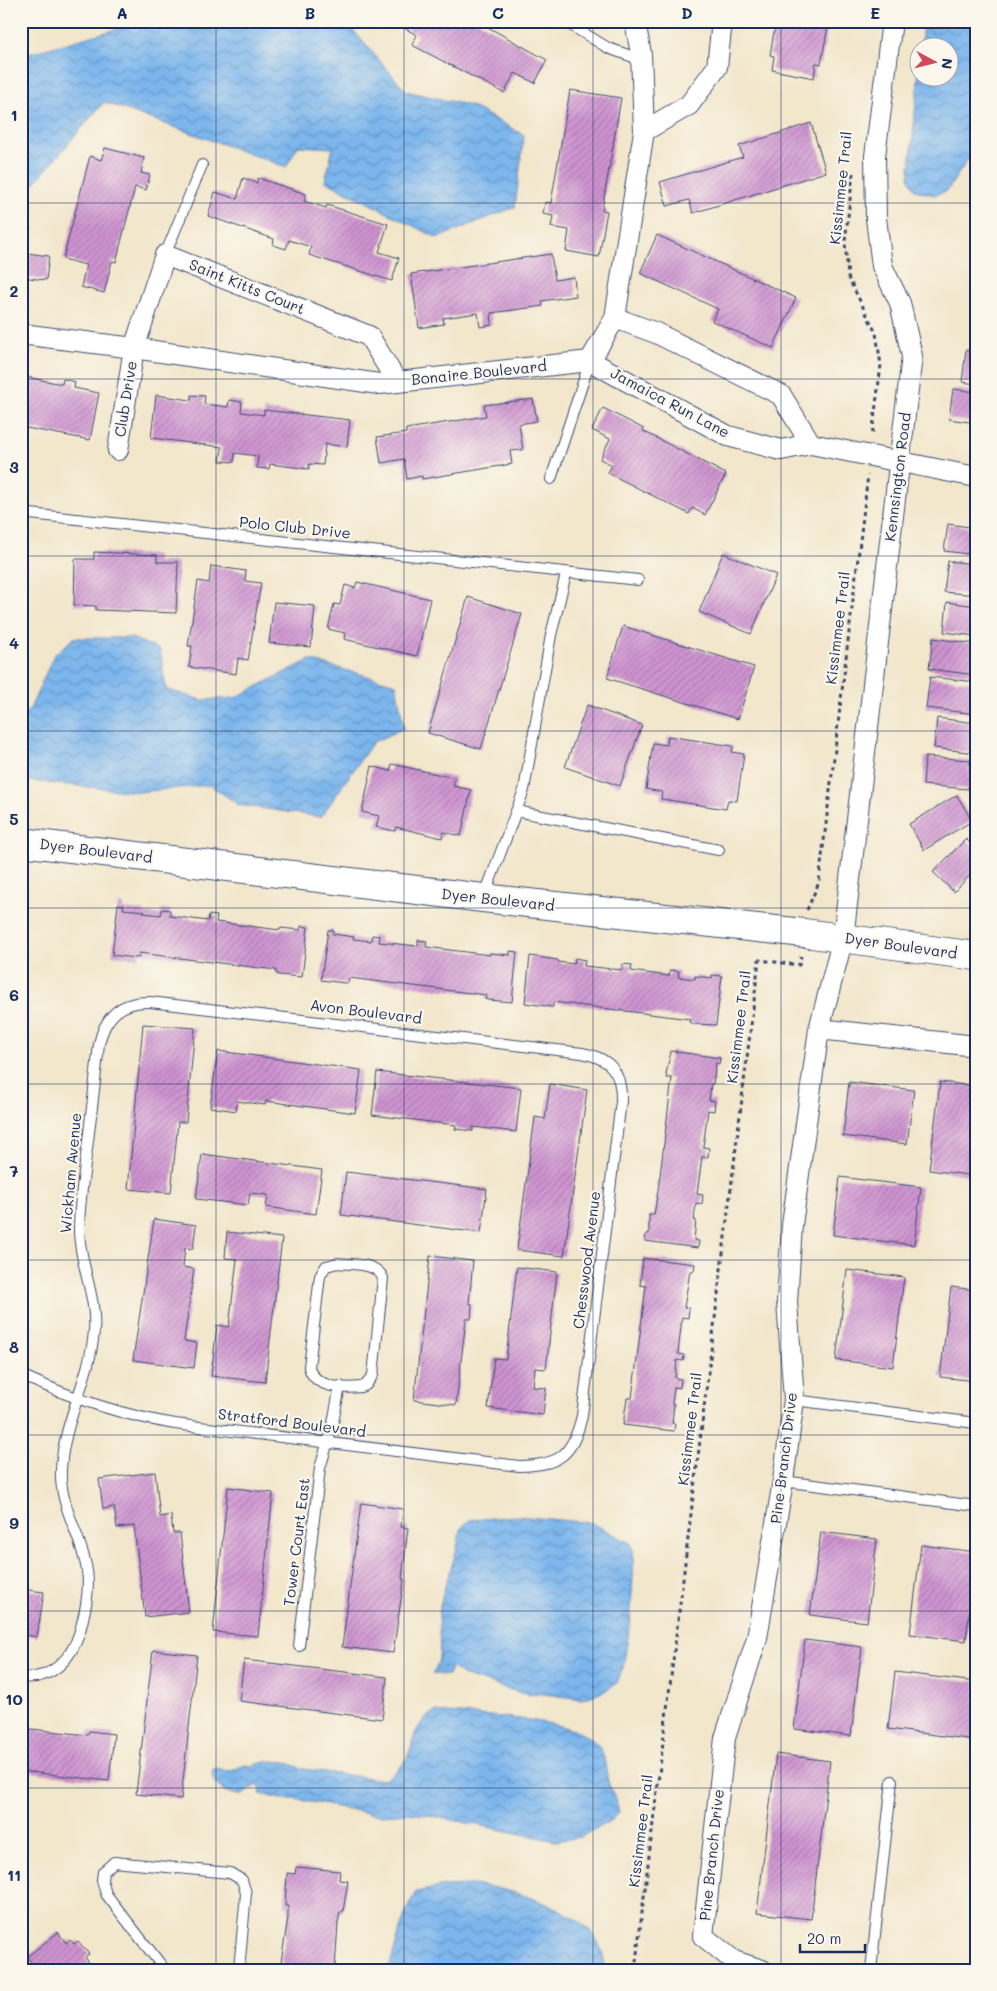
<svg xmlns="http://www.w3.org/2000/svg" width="997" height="1991" font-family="Mali,sans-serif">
  <defs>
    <pattern id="water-waves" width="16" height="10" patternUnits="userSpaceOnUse" patternTransform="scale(1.25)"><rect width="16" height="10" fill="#7cb6ed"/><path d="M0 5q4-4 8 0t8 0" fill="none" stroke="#6594c3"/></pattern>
    <pattern id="building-hatch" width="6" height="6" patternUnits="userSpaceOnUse" patternTransform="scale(1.25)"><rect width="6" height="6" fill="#cf94d1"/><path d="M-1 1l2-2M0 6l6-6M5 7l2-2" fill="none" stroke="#a779ad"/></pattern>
  </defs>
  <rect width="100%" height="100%" fill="#fbf7ec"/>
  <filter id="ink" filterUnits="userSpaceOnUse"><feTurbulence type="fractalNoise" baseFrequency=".02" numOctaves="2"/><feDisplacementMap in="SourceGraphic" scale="10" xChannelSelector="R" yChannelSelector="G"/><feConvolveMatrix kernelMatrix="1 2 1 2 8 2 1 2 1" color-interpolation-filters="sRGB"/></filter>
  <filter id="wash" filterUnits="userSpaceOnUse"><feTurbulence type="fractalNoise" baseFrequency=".0096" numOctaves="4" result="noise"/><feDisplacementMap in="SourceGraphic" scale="20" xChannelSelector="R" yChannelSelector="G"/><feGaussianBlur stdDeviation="1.12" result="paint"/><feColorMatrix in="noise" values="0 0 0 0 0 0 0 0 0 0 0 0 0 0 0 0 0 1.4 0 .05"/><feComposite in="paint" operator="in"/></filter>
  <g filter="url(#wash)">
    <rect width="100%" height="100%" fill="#f2e6cb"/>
    <!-- water -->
    <path fill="url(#water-waves)" stroke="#4c72a6" d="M145,21H345L406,91L471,106L524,135L515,207L437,238L325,181L333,148L298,146L286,167L104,102L27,192L21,190V56Z
      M923,21H976V147L947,191L934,195L915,190L909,178L919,70L920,78H950V48L921,47Z
      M74,638H132L160,650L166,689L201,700L235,698L309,660L396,684L404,728L373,742L321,817L239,805L210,785L138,792L29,781L21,778V719L31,707L54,655Z
      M517,1516L592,1523L630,1543L633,1550L634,1561L630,1625L623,1668L617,1683L603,1692L582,1699L537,1693L528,1695L462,1675L452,1667L448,1675L432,1674C445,1660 437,1633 439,1614C442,1584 458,1559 460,1529L469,1520Z
      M435,1712C474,1716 566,1716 595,1742C606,1752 605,1768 608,1781C611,1791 618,1803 619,1813L612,1820L580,1837L556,1841L428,1815L408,1813L379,1815L296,1799H281L260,1794L261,1789L256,1785L243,1795C229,1796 208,1785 213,1769L230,1771L245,1765L250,1766L269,1761L286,1762L303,1769L384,1780C390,1776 397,1771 402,1765C416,1749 409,1726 435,1712Z
      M471,1885C505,1886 571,1907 593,1934C601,1945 604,1956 605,1970H388C398,1943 401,1915 416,1892L445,1886Z"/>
    <g id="blocks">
      <!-- building -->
      <path fill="url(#building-hatch)" d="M408,21H477L547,60L535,83L515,73L504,93L412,45L417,35L404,28Z
        M776,21H829L821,64L816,63L814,78L772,70L774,56L770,55Z
        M570,90L621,98L602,210L607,211L599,257L566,251L569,230L551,227L553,216L543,214L545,202L551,203Z
        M811,123L826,172L693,213L689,200L667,206L660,182L743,157L739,146Z
        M105,148L144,158L141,173L150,175L146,190L135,187L116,262L112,261L104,293L81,287L86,265L63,259L90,156L101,160Z
        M243,178L257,183L258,178L306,194L304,201L326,208L327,205L388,224L379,252L399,258L392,281L309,255L311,247L289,240L286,249L273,245L274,239L208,216L215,192L237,199Z
        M21,226L30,227L27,253L49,256L46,280L21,277Z
        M657,235L796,298L773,348L712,321L718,309L640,273Z
        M551,254L555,280L574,277L576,296L542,301L543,306L491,313L492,325L480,327L478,313L443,318L444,324L419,328L411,274Z
        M966,350L976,351V384L962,382Z
        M21,376L62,384L63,379L75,382L74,388L99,393L90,440L21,427Z
        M953,389L976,392V423L949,419Z
        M156,395L191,400V395L205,396L204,404L228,407L229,400L242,402L241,412L264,415V410L350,420L347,447L325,444L323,465L309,464V469L270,464L269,469L257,468L258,456L235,453L234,462L220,461L222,447L151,438Z
        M533,399L537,421L519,424L523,450L510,451L512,464L422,479V476L407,479L404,459L381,463L377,437L406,433V429L486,416L484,405Z
        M603,408L644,429L643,431L726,474L705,515L692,508L689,514L608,473L612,465L600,459L610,439L592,430Z
        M948,524L976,528V555L944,551Z
        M94,552L157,555V562H178L176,613L96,610V606L74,605L75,559H94Z
        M723,553L776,575L751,634L699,612Z
        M948,561L976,564V595L944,592Z
        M211,566L246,571L245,581L261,583L248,660L238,658L236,674L189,667L192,646H188L198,581L209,583Z
        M357,582L430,599L417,656L344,639L345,633L328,629L334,604L340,605L345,585L355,588Z
        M468,597L522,614L481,749L428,733Z
        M274,602L315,606L311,647L269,643Z
        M947,602L976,606V636L944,632Z
        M623,626L754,667L738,719L607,678Z
        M933,638L976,644V675L929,669Z
        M930,677L976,682V714L926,708Z
        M587,705L642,725L620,786L565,767Z
        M937,718L976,723L975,753L934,748Z
        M668,736L733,746L732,752L744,754L737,801L728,800L726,809L661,799L662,792L646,789L653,743L667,745Z
        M925,757L970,760L968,789L923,785Z
        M392,764L455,778L453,786L471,790L461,836L443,832L442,838L396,827L395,831L376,827L379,816L362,812L372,766L390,771Z
        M957,795L972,821L924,850L909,824Z
        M966,839L976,849V869L954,892L933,872Z
        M118,904L124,905L123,909L144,911V913L161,915L162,909L170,910V916L208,921L209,915L217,916L216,922L280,930L281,928L300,930L301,926L308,927L302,977L279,975L276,973V970L139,953V957L135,958L112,955Z
        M328,930H333V934L354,937L353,939L371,941L372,935L380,936L379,942L418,946V940L427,941L426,947L490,955V953L510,955V951L517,952L512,1002L488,1000L485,999L486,995L349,978L348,983H345L321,980Z
        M530,956L558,960V962L574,964L575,958L585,960L584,966L622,970L623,964L632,965L631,971L669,976L670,970L679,971L678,977L695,979V976L712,978V975L722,976L716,1025L693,1024L689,1022L690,1019L553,1002V1007L525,1003Z
        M143,1024L195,1028L186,1122H178L171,1193L128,1189Z
        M218,1051L361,1070L355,1113L266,1101L265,1105L237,1101L236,1111L210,1107Z
        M671,1051L720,1058L719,1064L716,1063L713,1084H711L709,1100L715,1101L714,1111L708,1110L703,1147L709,1148L708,1157H702L697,1194L703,1195L702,1204L696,1203L694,1220H696L694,1240L699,1241L698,1248L645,1241L646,1234H649V1215H654L659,1184L672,1078H667L666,1074Z
        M377,1072L521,1088L516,1132L473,1127V1131L455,1129L456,1125L372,1115Z
        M849,1082L914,1090L907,1144L843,1136Z
        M940,1082L976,1086V1176L929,1170Z
        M550,1084L587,1090L564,1256L517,1250L535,1117L545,1119Z
        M202,1154L322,1170L316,1214L266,1207L268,1195L250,1193L248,1205L196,1199Z
        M346,1172L487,1189L481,1233L341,1215Z
        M840,1177L921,1187L914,1245L833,1235Z
        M154,1219L196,1225L193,1249L185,1248L183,1267L194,1269L184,1341L197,1343L194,1368L133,1360Z
        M227,1232L282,1238L265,1382L211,1376L217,1325L229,1327L237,1259L225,1258Z
        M430,1256L473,1261L469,1303L472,1304L471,1319H466L456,1405L414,1400Z
        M643,1258L695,1264L694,1271H690L684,1307L689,1308L688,1318L682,1317L678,1354L684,1355L683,1361L677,1360L675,1378L681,1379L680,1388L674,1387L672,1404H674L672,1423L675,1424L674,1431L623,1425L627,1398H632L646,1286L640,1285Z
        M517,1267L557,1272L546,1369L535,1368L533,1387L546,1388L543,1415L488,1408L494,1358L506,1359Z
        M847,1270L904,1277L893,1367L836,1360Z
        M951,1287L976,1290V1381L940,1377Z
        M155,1472L160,1517L171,1515L173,1533H180L189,1612L145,1617L134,1526L117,1528L114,1507L103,1509L99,1479Z
        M228,1487L273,1493L258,1636L213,1632Z
        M361,1503L403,1509L401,1527L408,1528L402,1579H404L393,1653L342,1647Z
        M821,1532L877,1539L867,1622L810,1615Z
        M921,1545L976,1552L966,1641L910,1634Z
        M21,1589L44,1592L37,1637L21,1634Z
        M805,1640L862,1647L851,1736L794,1729Z
        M153,1650L197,1655L181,1799L136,1794Z
        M244,1660L387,1677L382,1719L239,1701Z
        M895,1672L976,1682L975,1740L888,1729Z
        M21,1728L88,1735L89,1731L114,1734L109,1781L21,1771Z
        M776,1754L830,1761L811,1919L757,1913Z
        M296,1867L340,1871L339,1880L348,1881L343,1912H340L338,1923L335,1968L332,1970H283L284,1963L281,1962L288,1918V1906H285L287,1873L295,1874Z
        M58,1932L66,1943L70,1940L74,1944L78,1941L89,1954L85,1957L94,1970H32L35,1967L27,1957Z"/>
    </g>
  </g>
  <g filter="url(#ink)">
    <use href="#blocks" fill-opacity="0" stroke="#3b4a6e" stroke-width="1"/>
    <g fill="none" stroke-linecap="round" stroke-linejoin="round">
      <!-- service casing -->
      <g stroke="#3b4a6e" stroke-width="12">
        <path id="service" d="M564,21L608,48L642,60
          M165,255L202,165
          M551,479L590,361
          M21,513L638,580
          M516,811L719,850
          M484,897L524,790L551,635L566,574
          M338,1263C353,1265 376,1262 383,1278L373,1375L366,1385L361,1387C343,1389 314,1388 309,1367L320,1276L326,1266Z
          M21,1375C71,1398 120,1415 175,1424L519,1466C560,1465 572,1456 582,1416L621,1101C622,1072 610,1058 582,1053L150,1002C121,1001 105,1016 99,1044C95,1081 91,1119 86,1156C83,1181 79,1206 79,1231C80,1266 97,1297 94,1331C90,1380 63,1421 61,1470C59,1506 82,1536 87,1571C90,1591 85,1612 80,1631C72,1658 52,1681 21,1677
          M794,1400L976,1423
          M783,1481L976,1506
          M299,1646L320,1468L332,1428L340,1386
          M165,1970L106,1894L102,1880L103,1872L114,1862L230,1873L242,1880L246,1893L239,1970
          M871,1970L892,1781"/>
      </g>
      <!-- minor casing -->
      <g stroke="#3b4a6e" stroke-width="22">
        <path id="minor" d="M644,131L689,105L717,67L722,21
          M615,318L656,333L781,395L811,444L976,477
          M21,334L134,348L379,384L590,361L615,318L644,131L641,54L635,21
          M590,361L728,436L781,450L811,444
          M118,450L134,348L165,255L369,336L397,382
          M819,1029L976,1046
          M762,1970L734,1961L703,1936L725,1738L757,1638L783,1481L794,1400L787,1302L792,1225L819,1029L843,938L912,356L900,303L882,266L876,218L875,156L892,21"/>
      </g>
      <!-- secondary casing -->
      <g stroke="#3b4a6e" stroke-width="30">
        <path id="secondary" d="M21,842L483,898L804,933L976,956"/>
      </g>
      <!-- path -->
      <path stroke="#3b4a6e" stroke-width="3" stroke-dasharray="4 4" stroke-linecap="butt" d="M853,173L845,242L848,277L876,333L881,365L872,436
        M807,910L819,882L868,475
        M635,1970L759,960L799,965L801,956"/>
      <!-- service -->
      <use href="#service" stroke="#fff" stroke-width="10"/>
      <!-- minor -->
      <use href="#minor" stroke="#fff" stroke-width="20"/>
      <!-- secondary -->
      <use href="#secondary" stroke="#fff" stroke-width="28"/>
    </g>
  </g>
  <!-- grid -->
  <path fill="none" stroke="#1b2f5e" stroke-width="1" stroke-opacity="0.55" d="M216,21V1970M404,21V1970M593,21V1970M781,21V1970M21,203H976M21,379H976M21,556H976M21,731H976M21,908H976M21,1084H976M21,1260H976M21,1435H976M21,1611H976M21,1788H976"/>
  <g text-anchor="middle" stroke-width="4.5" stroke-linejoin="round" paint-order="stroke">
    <!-- street labels -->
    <g font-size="15" fill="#1b2f5e" stroke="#fbf7ec">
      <text transform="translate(841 188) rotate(-84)" y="5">Kissimmee Trail</text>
      <text transform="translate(247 287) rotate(22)" y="5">Saint Kitts Court</text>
      <text transform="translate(479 373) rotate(-6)" y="5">Bonaire Boulevard</text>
      <text transform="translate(126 399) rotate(-81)" y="5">Club Drive</text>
      <text transform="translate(670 403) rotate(28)" y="5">Jamaica Run Lane</text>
      <text transform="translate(898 477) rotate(-83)" y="5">Kennsington Road</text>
      <text transform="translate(295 528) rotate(6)" y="5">Polo Club Drive</text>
      <text transform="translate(838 628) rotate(-83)" y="5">Kissimmee Trail</text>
      <text transform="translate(96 851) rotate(7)" y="5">Dyer Boulevard</text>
      <text transform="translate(498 900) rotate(6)" y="5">Dyer Boulevard</text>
      <text transform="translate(901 946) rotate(8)" y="5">Dyer Boulevard</text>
      <text transform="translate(366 1012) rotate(7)" y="5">Avon Boulevard</text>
      <text transform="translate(739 1027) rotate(-83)" y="5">Kissimmee Trail</text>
      <text transform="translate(71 1173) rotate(-85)" y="5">Wickham Avenue</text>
      <text transform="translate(587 1260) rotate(-83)" y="5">Chesswood Avenue</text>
      <text transform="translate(292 1423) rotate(7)" y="5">Stratford Boulevard</text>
      <text transform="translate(690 1429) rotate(-83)" y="5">Kissimmee Trail</text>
      <text transform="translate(784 1458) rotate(-83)" y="5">Pine Branch Drive</text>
      <text transform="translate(297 1542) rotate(-83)" y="5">Tower Court East</text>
      <text transform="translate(641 1831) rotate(-83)" y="5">Kissimmee Trail</text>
      <text transform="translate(712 1855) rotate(-84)" y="5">Pine Branch Drive</text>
    </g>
  </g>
  <!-- margin -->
  <rect width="997" height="1991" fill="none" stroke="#fbf7ec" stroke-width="55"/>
  <!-- north arrow -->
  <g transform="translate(934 62) rotate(97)"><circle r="24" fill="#fbf7ec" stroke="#a1a7b3"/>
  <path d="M0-4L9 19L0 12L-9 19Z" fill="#d1495b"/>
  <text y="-8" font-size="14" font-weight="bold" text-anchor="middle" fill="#1b2f5e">N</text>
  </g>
  <!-- scale -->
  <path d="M800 1944v8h65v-8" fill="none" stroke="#1b2f5e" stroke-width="2.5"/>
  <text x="807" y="1944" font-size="15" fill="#1b2f5e" stroke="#fbf7ec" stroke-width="4" paint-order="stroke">20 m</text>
  <rect x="28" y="28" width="942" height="1936" fill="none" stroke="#1b2f5e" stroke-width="2"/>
  <g font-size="16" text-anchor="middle" font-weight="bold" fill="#1b2f5e">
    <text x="122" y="19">A</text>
    <text x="310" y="19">B</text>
    <text x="498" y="19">C</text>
    <text x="687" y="19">D</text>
    <text x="875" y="19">E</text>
    <text x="14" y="121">1</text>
    <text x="14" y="297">2</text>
    <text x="14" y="473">3</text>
    <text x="14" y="649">4</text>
    <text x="14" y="825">5</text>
    <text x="14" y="1001">6</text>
    <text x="14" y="1177">7</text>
    <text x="14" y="1353">8</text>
    <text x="14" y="1529">9</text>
    <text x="14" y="1705">10</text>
    <text x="14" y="1881">11</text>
  </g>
</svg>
